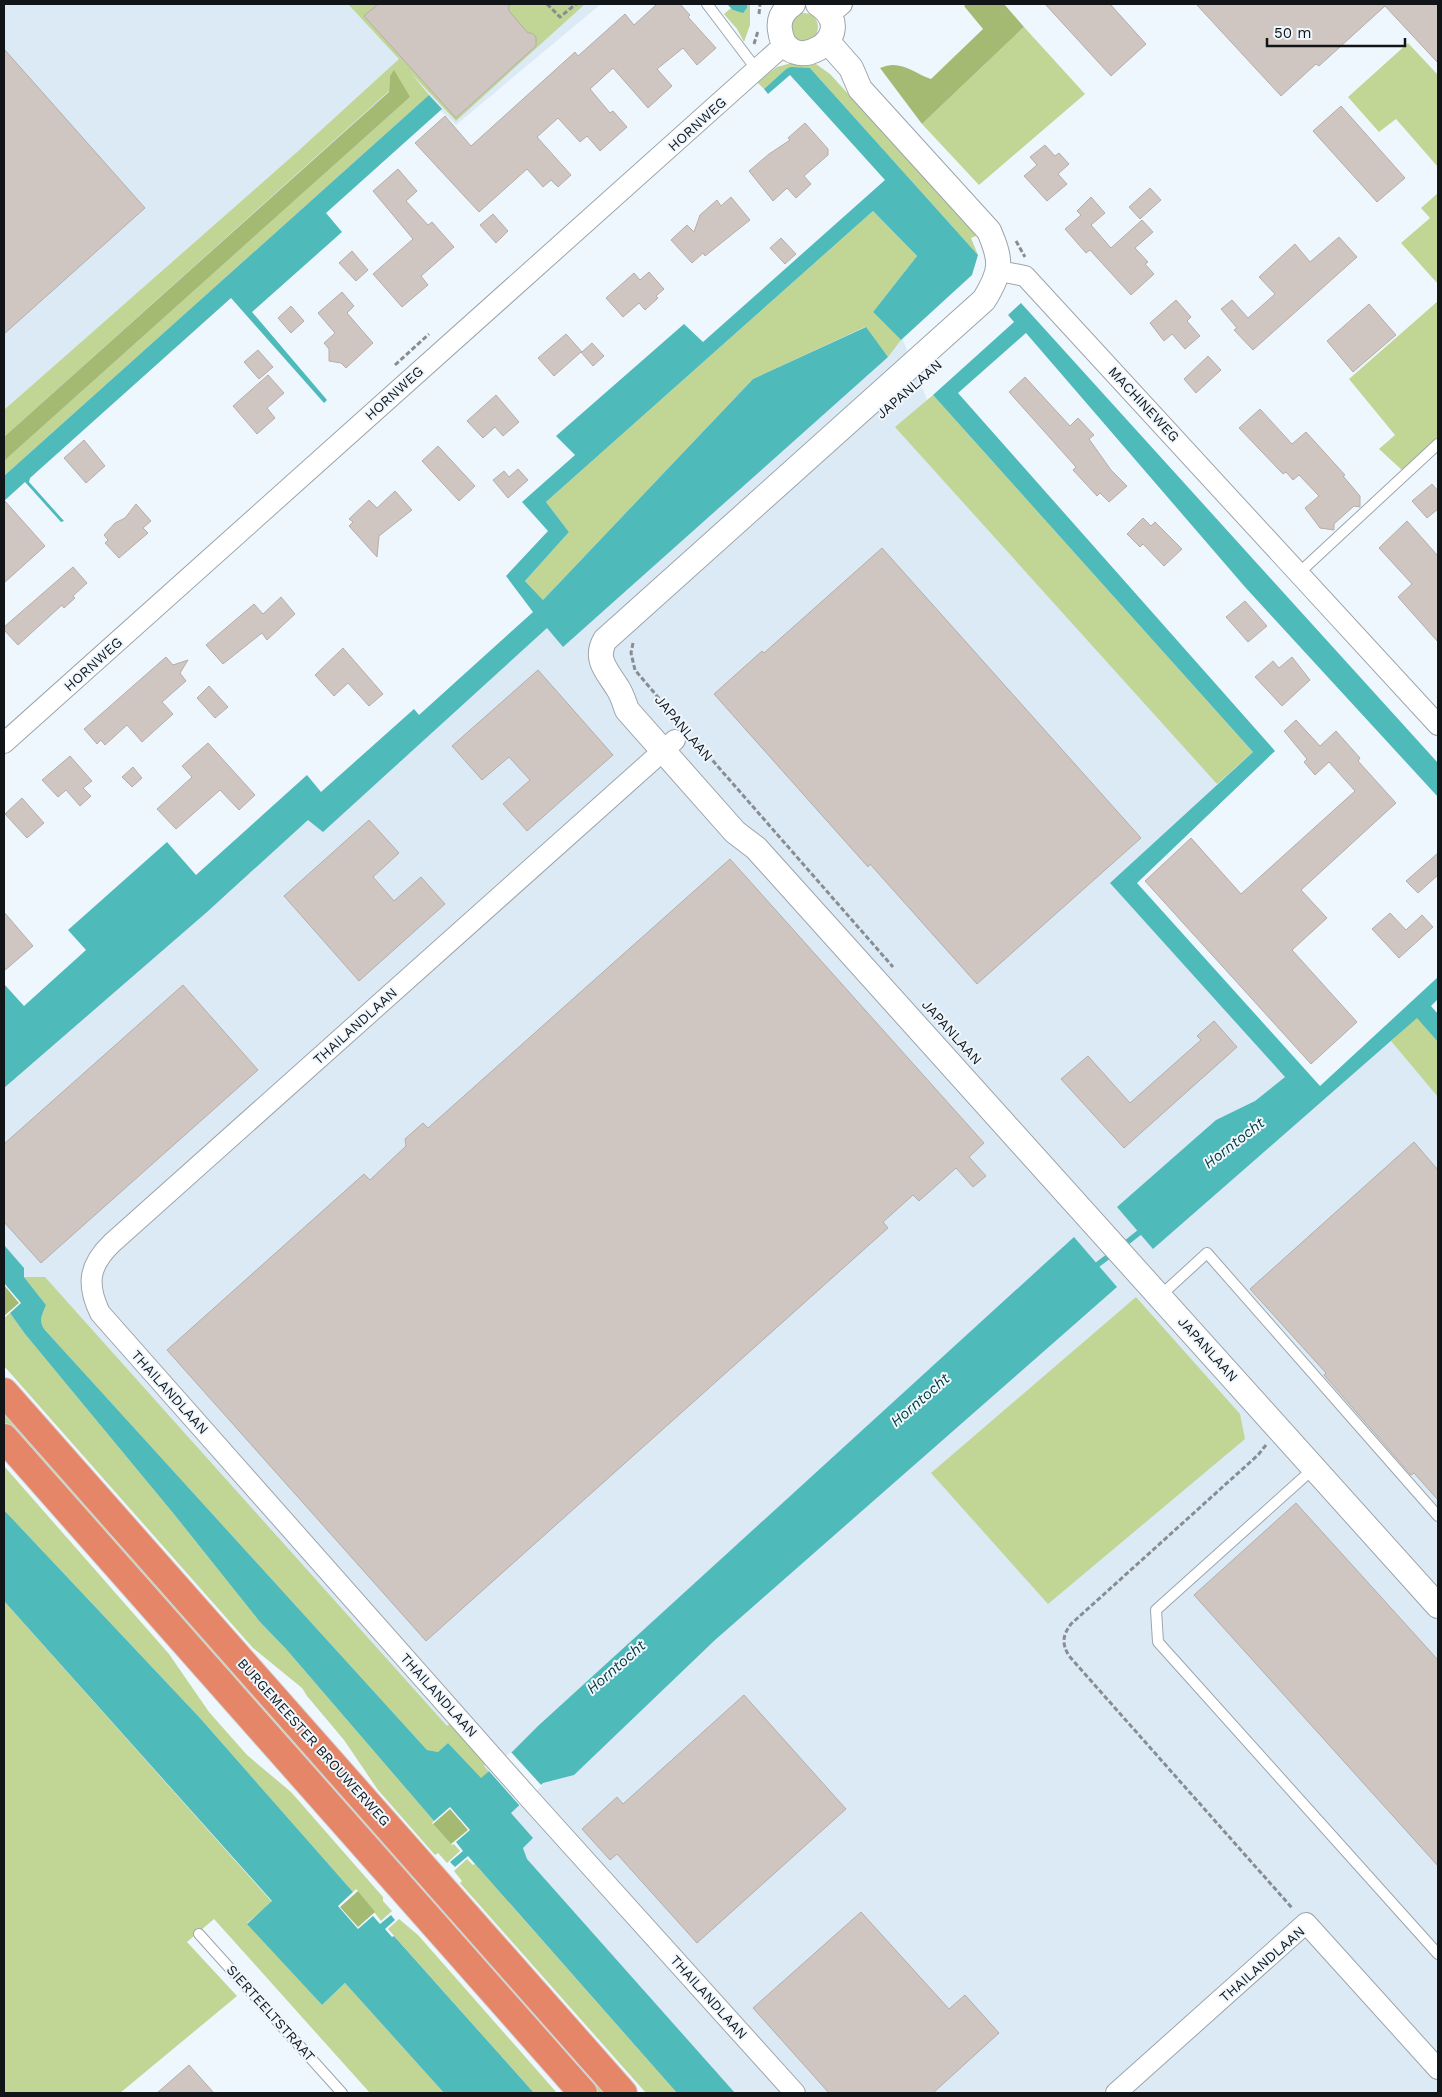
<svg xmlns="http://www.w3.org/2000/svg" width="1442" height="2097" font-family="'Work Sans',sans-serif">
  <rect width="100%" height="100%" fill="#eff7fe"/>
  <!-- built -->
  <path fill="#dceaf6" d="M4,4H601L456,125L439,109L4,492Z
    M894,318L937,424L1237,775L1122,880L1321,1097L1420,1009L1438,1029V2093H708L167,1488L4,1263V1065Z"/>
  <!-- green -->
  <path fill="#c1d595" d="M348,4H585L456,121L410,72L429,95L4,476V461L410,97L390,76L389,91L4,437V410L296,153L399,59Z
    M747,4H750V25L744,42L737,29L724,14L731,8L733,10L743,12L747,8Z
    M790 27a14 14 0 1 1 28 0a14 14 0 1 1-28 0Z
    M1024,27L1085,94L979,185L922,124Z
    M1408,43L1438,75V167L1396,119L1379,132L1348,97Z
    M795,62L816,64L830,74L973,230L976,236L971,238L978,255L810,68L786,69L764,89L757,82L777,67Z
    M1438,193V284L1401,243L1430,218L1421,208Z
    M873,211L917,256L873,312L901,340L888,357L865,327L753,379L543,600L525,581L569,532L546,502Z
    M1438,301V439L1403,471L1379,449L1395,435L1349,379Z
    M933,395L1253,752L1217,784L895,427Z
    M1417,1017L1438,1042V1097L1391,1041Z
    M24,1277H45L447,1726L450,1724L485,1764L484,1766L489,1772L481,1779L448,1743L438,1752L427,1750L45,1330C38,1321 42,1315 46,1305Z
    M1136,1297L1240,1414L1245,1439L1048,1604L931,1473Z
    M10,1313L25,1334L173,1513L260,1622L286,1649L434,1821L432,1823L452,1845L454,1844L460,1851L447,1863L438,1853L435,1855L378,1790L344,1740L307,1696L302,1688L253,1648L4,1366V1318Z
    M4,1410L418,1882L419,1887L407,1880L4,1422Z
    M4,1466L169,1654L209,1712L247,1755L291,1792L383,1897V1901L392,1911L381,1921L358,1891L356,1889L353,1892L200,1718L4,1510Z
    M4,1601L272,1902L247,1923L322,2005L345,1983L444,2093H370L214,1919L187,1942L237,1996L120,2093H4Z
    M467,1859L473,1865L475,1864L677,2093H646L460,1883L462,1881L454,1871Z
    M427,1894L435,1899L607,2093H596L426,1896Z
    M399,1919L418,1935L557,2093H534L388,1929Z"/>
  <!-- forest -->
  <path fill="#a4ba73" d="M967,4H1004L1024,27L922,124L880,68C900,59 912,72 931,79L983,29L964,6Z
    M394,70L410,97L4,461V437L389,92L390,76Z
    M4,1285L19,1303L4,1316Z
    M450,1809L468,1830L451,1844L433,1824Z
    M358,1891L375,1912L358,1927L340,1907Z"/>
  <!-- water -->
  <path fill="#4fbaba" d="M727,4H747V8L743,13L733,10Z
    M791,67L810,68L978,255L972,275L901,340L873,312L917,256L873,211L546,502L569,532L525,581L543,600L753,379L866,327L888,357L563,647L547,628L323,832L308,820L207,912L4,1088V984L24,1006L86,950L68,930L167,842L196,875L307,775L321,792L414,709L419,715L533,612L506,576L548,531L522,502L575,455L556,436L684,324L703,342L885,180L790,75L768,94L764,89L786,69Z
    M429,95L442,109L326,213L342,232L252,312L327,400L324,403L231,298L30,478L29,482L64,521L61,522L25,482L4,501V476Z
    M1021,303L1438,763V797L1245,587L1026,333L958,393L1275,751L1137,883L1320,1086L1438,977V999L1431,1006L1438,1014V1042L1417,1018L1153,1249L1117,1207L1216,1120L1255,1101L1285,1077L1110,883L1253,752L933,395L1014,322L1008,315Z
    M1074,1237L1117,1287L715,1640L574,1775L543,1783L511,1813L533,1838L523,1848L527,1859L735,2093H677L468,1856L455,1867L450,1862L463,1851L456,1842L470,1830L450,1807L434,1821L286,1649L260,1622L173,1513L25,1334L10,1313L21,1303L4,1283V1245L24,1268V1277L46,1305C42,1315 38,1321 45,1330L427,1750L438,1752L448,1743L481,1778L513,1751L538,1726Z
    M4,1510L200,1718L353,1892L338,1906L358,1929L373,1916L380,1924L391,1915L395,1920L385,1929L392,1937L394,1936L534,2093H444L345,1983L322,2005L247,1924L272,1901L4,1601Z"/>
  <!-- pier -->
  <path fill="#eff7fe" d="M511,1752L542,1786L520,1806L489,1771Z"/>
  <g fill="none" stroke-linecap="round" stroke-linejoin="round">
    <!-- stream -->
    <path stroke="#4fbaba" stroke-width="5.5" d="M1121,1247L1145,1228
      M1093,1268L1113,1253"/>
  </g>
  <!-- building -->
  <path fill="#d0c6c1" stroke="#b6ada8" d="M378,4H509V11L528,33H532L536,37V46L456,118L364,16Z
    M657,4H680L690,15L688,17L716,48L697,65L683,48L657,69L672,86L648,108L613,68L590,89L610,113L613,111L627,127L600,151L587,136L580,142L558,118L537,137L571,175L558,187L551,180L543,187L527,169L479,212L415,143L445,116L471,146L575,52L578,56L625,14L634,25Z
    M1045,4H1110L1146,44L1111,76Z
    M1196,4H1438V63L1385,6L1319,66L1316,64L1281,96Z
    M4,49L145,208L4,334Z
    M1341,106L1405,178L1377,202L1313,131Z
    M805,123L828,149V155L804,176L811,184L796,198L787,188L773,201L749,171L769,154L790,140L788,138Z
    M1045,145L1055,156L1059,153L1069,164L1058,174L1067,184L1047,201L1024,176L1037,165L1030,157Z
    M398,169L417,191L406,201L428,225L432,222L454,247L421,276L428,285L402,307L373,274L413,239L373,191Z
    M1150,188L1161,200L1140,219L1129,207Z
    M731,197L750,220L705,256L703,253L692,263L671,240L687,225L694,232L700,215L717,200L721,206Z
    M1091,197L1105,213L1091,225L1111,248L1142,220L1153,232L1135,248L1148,262L1145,264L1154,274L1131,295L1090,250L1086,253L1065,229L1081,215L1077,211Z
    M493,214L508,231L496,243L480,225Z
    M1339,237L1357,257L1253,350L1234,330L1237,328L1221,309L1232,300L1248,318L1275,294L1259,277L1295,244L1310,262Z
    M781,238L796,254L785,264L770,248Z
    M352,251L368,270L356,281L339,263Z
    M649,272L664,289L656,296L658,298L645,310L639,303L623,317L606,298L634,273L640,280Z
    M342,292L354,306L347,313L373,343L346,368L341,363L329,361V349L324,343L335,333L318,313Z
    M1176,300L1191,317L1187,321L1200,336L1185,349L1172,334L1164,341L1150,323Z
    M1369,304L1396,335L1353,372L1327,341Z
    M291,306L304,321L291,333L278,318Z
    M566,334L582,352L592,343L604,356L593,366L581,352L554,376L538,358Z
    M258,350L273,367L259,379L244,362Z
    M1208,356L1221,370L1196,393L1184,379Z
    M268,375L284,393L267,408L275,418L257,434L233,406Z
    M1025,377L1070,426L1078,418L1094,435L1089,439L1111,470L1127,486L1109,502L1100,493L1097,496L1073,470L1076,467L1009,392Z
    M496,395L519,422L503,436L495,427L483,438L467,421Z
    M1260,409L1292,444L1306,432L1345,475L1343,476L1360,496V507L1354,506L1334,524V530L1320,528L1305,508L1319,496L1299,475L1293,480L1286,472L1283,474L1239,428Z
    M84,440L105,466L86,483L64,458Z
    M438,446L475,486L459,501L422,461Z
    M518,469L528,480L508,498L493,480L504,471L509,477Z
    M1432,484L1438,491V509L1427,518L1412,501Z
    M395,491L412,510L379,536L377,557L349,526L353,522L349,519L369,500L377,508Z
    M4,500L45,546L4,583Z
    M136,504L151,521L143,528L148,533L119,558L105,543L108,540L104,535L115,523L125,518Z
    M1143,518L1151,526L1155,522L1182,549L1164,566L1143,544L1140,547L1127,534Z
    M1407,521L1438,556V642L1398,597L1412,584L1379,548Z
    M882,548L1141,838L977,984L870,864L868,867L714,694L762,651L764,653Z
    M73,567L87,583L73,596L75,598L64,608L62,605L18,645L4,630V627Z
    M281,597L295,614L267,640L262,633L223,664L206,645L254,604L263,614Z
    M1245,601L1267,626L1248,642L1226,617Z
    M343,648L383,694L369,706L348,683L334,696L315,675Z
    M166,657L173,665L188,660L180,673L186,681L162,702L173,714L142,742L127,725L105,745L101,740L97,744L84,729Z
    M1292,657L1310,680L1282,706L1255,677L1273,661L1279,668Z
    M538,670L613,755L527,831L503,804L530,780L509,757L482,780L452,746Z
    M209,686L228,707L215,718L197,698Z
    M1296,720L1320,746L1336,731L1360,758L1358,761L1396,803L1301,890L1327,918L1292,950L1357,1022L1311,1064L1145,881L1191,838L1241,894L1355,791L1329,762L1315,775L1304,762L1307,759L1284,731Z
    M208,743L255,795L239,810L220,790L176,829L157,809L192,777L182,766Z
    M70,756L92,781L83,788L91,796L80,806L66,790L58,797L42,780Z
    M133,767L142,778L132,787L122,777Z
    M22,798L44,823L27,838L5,814Z
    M369,820L399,853L373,877L394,901L421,877L445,904L359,981L284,896Z
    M1438,853V875L1418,893L1406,881Z
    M730,859L984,1143L969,1157L986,1176L973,1187L956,1168L919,1201L913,1195L883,1222L888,1228L426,1641L167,1350L364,1174L370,1180L406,1146L405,1139L423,1123L428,1128Z
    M4,912L33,946L4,971Z
    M1390,913L1406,930L1422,915L1433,927L1399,958L1372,929Z
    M183,985L258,1070L41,1263L4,1222V1144Z
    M1214,1021L1237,1047L1124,1148L1061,1079L1088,1056L1130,1103L1201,1040L1197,1036Z
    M1414,1142L1438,1170V1500L1414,1473L1411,1475L1324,1375L1326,1373L1250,1289Z
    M1296,1503L1438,1660V1866L1194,1595Z
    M744,1695L846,1809L697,1943L617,1854L610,1860L582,1829L617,1797L623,1804Z
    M861,1912L949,2009L965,1995L999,2033L933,2093H829L753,2008Z
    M189,2065L214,2093H157Z"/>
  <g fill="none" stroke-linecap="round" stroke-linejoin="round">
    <!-- service casing -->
    <g stroke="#9da5ab" stroke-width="12">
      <path id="service" d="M707,4L757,70
        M1300,572L1438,444
        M1160,1296L1207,1253L1438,1516
        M1314,1468L1156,1610L1158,1642L1438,1954
        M199,1934L342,2093"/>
    </g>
    <!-- minor casing -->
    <g stroke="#9da5ab" stroke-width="22">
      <path id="minor" d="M829,15L842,4
        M999,271L1025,276L1438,725
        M675,740L112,1243C89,1265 86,1284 100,1313L529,1798L795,2093
        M4,743L785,44
        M1116,2093L1306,1923L1438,2069"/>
    </g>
    <!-- tertiary casing -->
    <g stroke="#9da5ab" stroke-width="26">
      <path id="tertiary" d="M793,4C784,10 778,18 780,30C786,81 865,36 818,4
        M828,42L851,68L860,89L989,231C1002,261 1002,271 984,300L605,640C594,659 607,671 617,687C622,694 624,702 627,710L735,832L756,848L1438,1606"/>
    </g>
    <!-- trunk casing -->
    <g stroke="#d4d5d5" stroke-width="30">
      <path id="trunk" d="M4,1392L623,2093
        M4,1438L583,2093"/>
    </g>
    <!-- path -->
    <path stroke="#888d92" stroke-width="3" stroke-dasharray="5 2.5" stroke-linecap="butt" d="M547,4L560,17L576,4
      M759,14L760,4
      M754,44L758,31
      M1016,241L1025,257
      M395,365L429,334
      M633,643L631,653L635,670L679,722
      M693,738L893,967
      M1266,1445L1258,1455L1071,1624C1062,1636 1062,1644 1069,1656L1293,1909"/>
    <!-- service -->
    <use href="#service" stroke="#fff" stroke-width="10"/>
    <!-- minor -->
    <use href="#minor" stroke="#fff" stroke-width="20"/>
    <!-- tertiary -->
    <use href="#tertiary" stroke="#fff" stroke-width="24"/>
    <!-- trunk -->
    <use href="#trunk" stroke="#e68668" stroke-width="28"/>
  </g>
  <g text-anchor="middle" stroke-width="4" stroke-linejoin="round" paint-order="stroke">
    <!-- street labels -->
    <g font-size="14" fill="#121517" stroke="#eff7fe">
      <text transform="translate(697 124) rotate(-42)" y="5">HORNWEG</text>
      <text transform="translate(909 389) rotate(-41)" y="5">JAPANLAAN</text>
      <text transform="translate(394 393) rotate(-42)" y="5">HORNWEG</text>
      <text transform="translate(1144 404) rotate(47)" y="5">MACHINEWEG</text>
      <text transform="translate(93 664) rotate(-42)" y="5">HORNWEG</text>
      <text transform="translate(684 728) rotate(50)" y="5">JAPANLAAN</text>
      <text transform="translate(355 1026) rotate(-42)" y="5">THAILANDLAAN</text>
      <text transform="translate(952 1032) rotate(48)" y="5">JAPANLAAN</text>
      <text transform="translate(1208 1349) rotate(48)" y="5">JAPANLAAN</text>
      <text transform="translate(170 1392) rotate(48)" y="5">THAILANDLAAN</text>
      <text transform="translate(439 1695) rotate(48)" y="5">THAILANDLAAN</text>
      <text transform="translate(314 1742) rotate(48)" y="5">BURGEMEESTER BROUWERWEG</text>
      <text transform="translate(1262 1964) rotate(-41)" y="5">THAILANDLAAN</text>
      <text transform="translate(709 1997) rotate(48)" y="5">THAILANDLAAN</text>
      <text transform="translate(271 2013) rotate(48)" y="5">SIERTEELTSTRAAT</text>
    </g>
    <!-- water labels -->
    <g font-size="15" font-style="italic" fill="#023737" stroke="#eff7fe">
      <text transform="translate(1234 1143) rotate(-38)" y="5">Horntocht</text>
      <text transform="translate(920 1400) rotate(-41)" y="5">Horntocht</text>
      <text transform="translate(616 1667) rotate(-41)" y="5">Horntocht</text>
    </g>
  </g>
  <!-- border -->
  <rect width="1442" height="2097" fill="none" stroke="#121517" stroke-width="10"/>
  <!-- scale -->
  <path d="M1267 38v8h138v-8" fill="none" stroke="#121517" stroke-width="2.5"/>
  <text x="1274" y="38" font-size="15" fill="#121517" stroke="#eff7fe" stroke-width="4" paint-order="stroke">50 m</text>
</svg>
